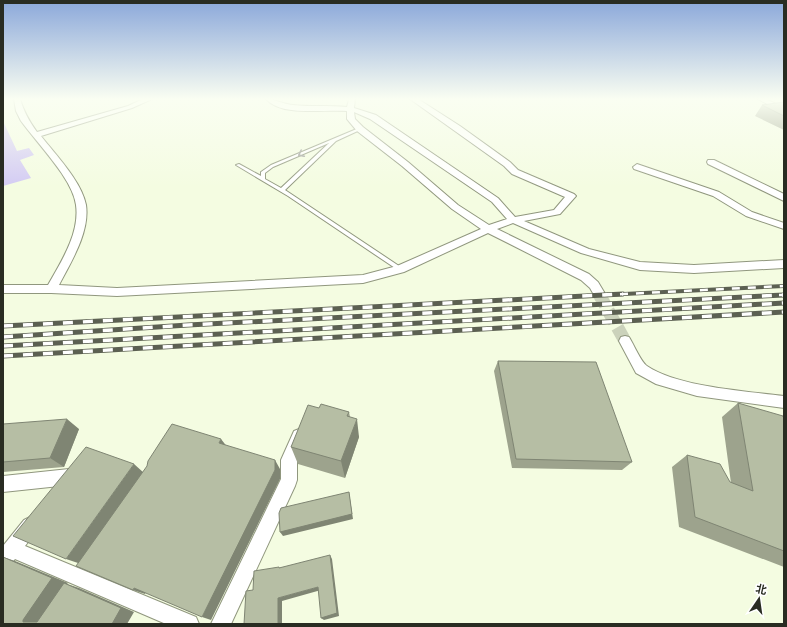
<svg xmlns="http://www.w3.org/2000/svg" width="787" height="627" font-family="'Titillium Web','Noto Sans SC',sans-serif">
  <rect width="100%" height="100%" fill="#f4fce1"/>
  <!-- green -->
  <path fill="#d3cbf3" d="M3,121L17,151L29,148L34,155L20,160L31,178L3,186Z"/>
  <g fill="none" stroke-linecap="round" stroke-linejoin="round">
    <!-- street-tunnel-far1 -->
    <path stroke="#cbd2bb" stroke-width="10" stroke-dasharray="10 5" stroke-linecap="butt" d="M598,292L600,295"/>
    <!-- street-tunnel -->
    <path stroke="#cbd2bb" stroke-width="13" stroke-dasharray="13 6" stroke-linecap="butt" d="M599,294L625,341"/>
    <!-- lane casing -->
    <g stroke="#90977e" stroke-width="2">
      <path id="lane" d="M359,128L362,129L336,141L285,190L402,268L403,269L402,270H398L288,196L236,165L239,164L261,176V172L271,165ZM329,143L281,188L265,179V173L273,167Z"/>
    </g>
    <!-- street casing -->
    <g stroke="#90977e" stroke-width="2">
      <path id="street" d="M14,99H20C24,112 29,121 37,132L128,106L143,99H152L132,108L41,136C55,154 82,182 86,205C90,232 71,262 59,285L117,288L363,275L397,266L481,229L452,209L402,166L357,131L347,119V111C324,109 282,117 266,99C275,99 283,104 293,105C311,107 329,105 347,107L349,99H355L354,108L376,115L498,198L515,217L554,210L565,197L512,174L504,166L410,99H418L460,126L510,162L518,170L574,194L576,196L560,214L524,221L589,249L640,262L694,265L784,260V268L694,273L640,270L581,253L513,223L497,229L589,274L598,282L604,292L602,295L598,296L594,295L590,288L581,280L488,233L404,272L363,283L117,296L51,293H3V285H48C61,262 80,233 76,205C73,179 36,142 21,121L16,111ZM354,112L370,119L492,202L507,219L489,225L458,205L408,162L363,127L355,119Z
        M758,99H766L784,108V113Z
        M708,160H714L784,194V201L708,164L707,162Z
        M637,164L719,192L752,212L784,223V229L746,216L713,196L634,169L633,167Z
        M625,336L629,337C634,345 641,362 647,366C678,387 746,391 784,396V408L697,396L656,384L636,373L619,341L621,337Z
        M299,429L304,431L306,436L297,460V480L295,486L231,624H211L281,479V460L294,431Z
        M69,469L75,471L77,477L75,483L69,485L3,492V476Z
        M30,517L36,520L39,526L36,532L25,546L196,617L199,624H166L15,559L9,566L3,569V546L24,520Z"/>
    </g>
    <!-- lane -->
    <use href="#lane" fill="#fff" fill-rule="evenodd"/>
    <!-- street -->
    <use href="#street" fill="#fff" fill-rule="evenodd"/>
    <!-- rail-far1 casing -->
    <g stroke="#5c6052" stroke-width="4">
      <path id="rail-far1" d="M604,295L784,286
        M779,295H784"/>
    </g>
    <!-- rail casing -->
    <g stroke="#5c6052" stroke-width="5">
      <path id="rail" d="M3,326L623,294
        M3,337L188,325L784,295
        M3,346L784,303
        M3,356L784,312"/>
    </g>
    <!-- rail-far1 -->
    <use href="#rail-far1" stroke="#fff" stroke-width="2.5" stroke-dasharray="8" stroke-linecap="butt"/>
    <!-- rail -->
    <use href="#rail" stroke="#fff" stroke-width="3.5" stroke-dasharray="10" stroke-linecap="butt"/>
  </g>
  <!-- wall -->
  <path fill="#9da38d" d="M784,102V130L755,116L762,105Z
    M498,361L632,462L622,470L512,468L494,371Z
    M738,403L784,419V567L679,527L672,467L687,455L731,483L722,417Z
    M319,408L349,412L350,417L359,437L345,478L298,464L291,447Z
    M3,424L79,429L64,467L3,472Z"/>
  <!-- shaded-wall -->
  <path fill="#7f8573" d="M67,419L79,429L64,467L50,458Z
    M357,419L359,437L345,478L341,461Z
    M221,439L228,448L219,443Z
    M275,460L280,469V479L211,620L202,617Z
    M134,464L144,473L81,564L66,559Z
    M349,492L353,519L283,536L280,532Z
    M330,555L332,559L339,616L324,620L321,618Z
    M3,557L15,561L68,583L67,584L79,588L134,612L127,624L41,623L23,622Z
    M318,587L321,590L282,601V624H278V598Z
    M134,588L146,592L145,594L133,590Z"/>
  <!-- building -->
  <path fill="#b6bea4" stroke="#7f8573" d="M784,102V116L762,105Z
    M498,361L596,362L632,462L516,459Z
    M738,403L783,416L784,419V551L695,517L687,455L720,464L730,482L753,491Z
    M321,404L349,412L347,416L357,419L341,461L291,447L308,405L319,408Z
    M67,419L50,458L3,462V424Z
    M172,424L221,439L219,443L275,460V470L202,617L134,588L133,590L76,566L147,466L148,461Z
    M86,447L134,464L66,559L13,536Z
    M349,492L352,514L280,532L279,513L281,508Z
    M330,555L337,613L321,618L318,587L278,598V624H244L246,591L253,590L254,571L279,567V568Z
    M3,557L52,578L23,620V622H37L64,583L121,608L112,624H3Z"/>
  <!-- one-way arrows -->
  <defs><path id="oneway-chevron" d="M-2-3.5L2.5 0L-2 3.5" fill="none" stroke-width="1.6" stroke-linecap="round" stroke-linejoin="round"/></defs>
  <use stroke="#9fa09c" href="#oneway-chevron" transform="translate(301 154) rotate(153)"/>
  <!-- sky -->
  <linearGradient id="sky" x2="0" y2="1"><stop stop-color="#8ba8da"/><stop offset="0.53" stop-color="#fafef2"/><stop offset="1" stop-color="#fafef2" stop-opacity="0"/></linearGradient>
  <rect width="787" height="187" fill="url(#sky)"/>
  <!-- border -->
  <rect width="787" height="627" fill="none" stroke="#292c22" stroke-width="8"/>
  <!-- north arrow -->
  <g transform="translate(759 599) rotate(13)" stroke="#ffffff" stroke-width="3" paint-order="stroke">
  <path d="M0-3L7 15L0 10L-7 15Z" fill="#292c22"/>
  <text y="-6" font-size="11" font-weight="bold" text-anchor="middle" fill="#292c22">北</text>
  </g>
</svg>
